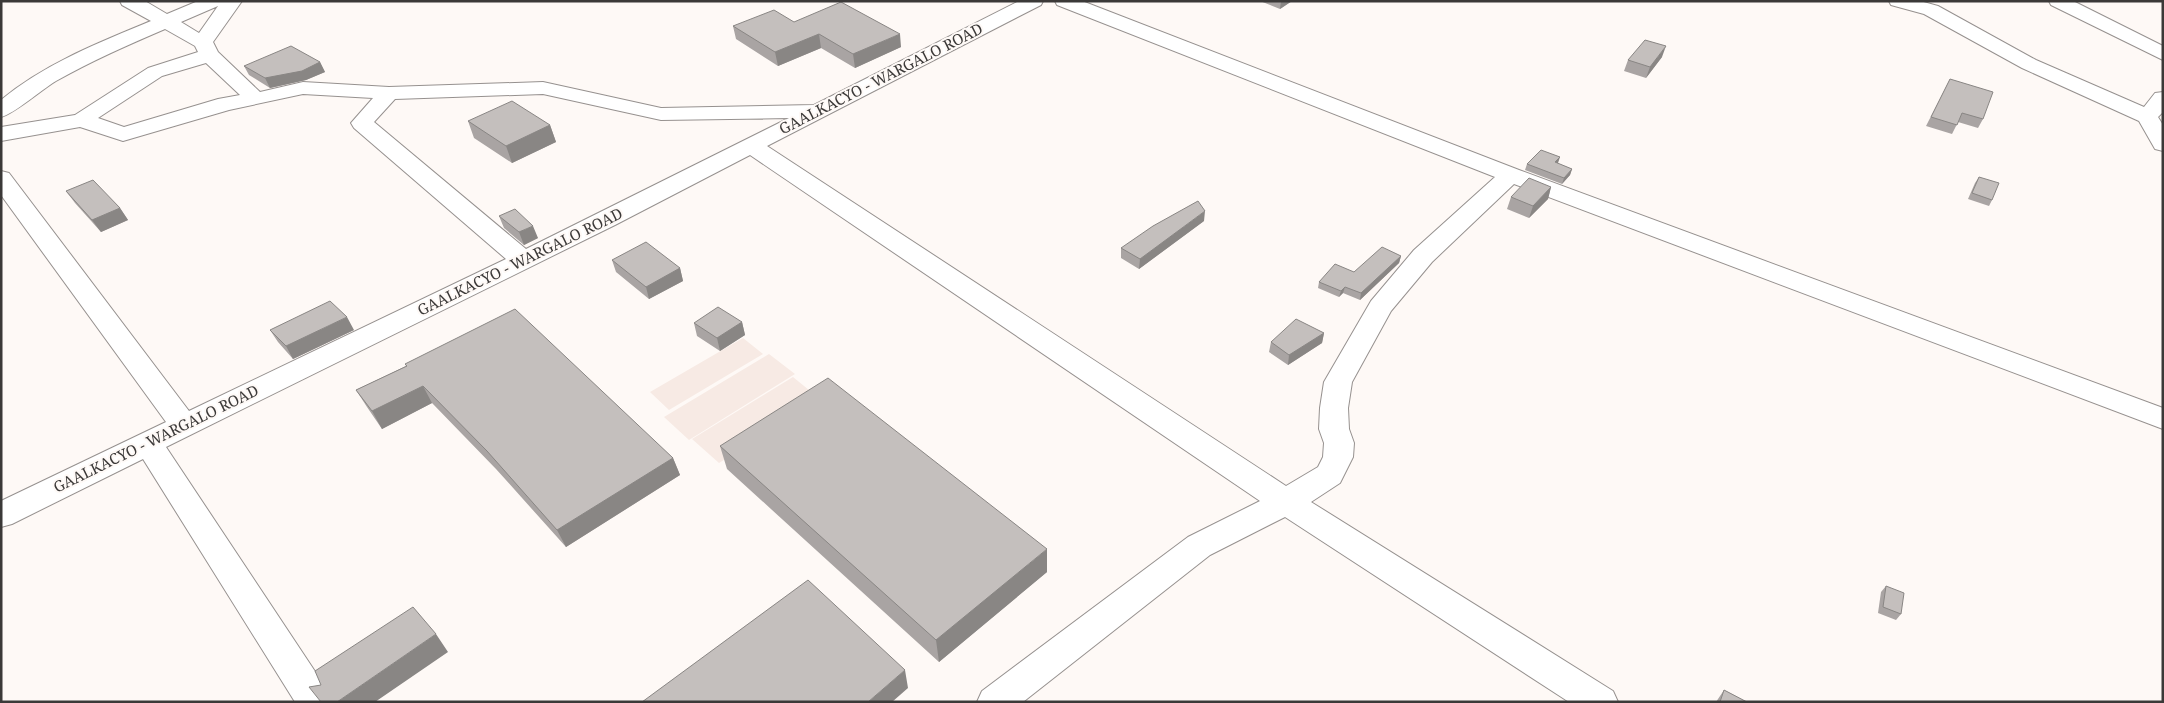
<svg xmlns="http://www.w3.org/2000/svg" width="2164" height="703" font-family="'Noto Serif',serif">
  <rect width="100%" height="100%" fill="#fef9f6"/>
  <!-- built -->
  <path fill="#f7eae4" d="M743,338L763,354L669,410L650,392Z
    M769,354L795,374L689,440L664,417Z
    M793,377L820,399L719,463L692,439Z"/>
  <g fill="none" stroke-linecap="round" stroke-linejoin="round">
    <!-- minor casing -->
    <g stroke="#96918f" stroke-width="2">
      <path id="minor" d="M120,1H145L167,14L198,1H242L213,42L218,52L260,92L303,82L389,87L543,82L661,108L814,105L1019,1H1043L1041,5L767,146L1286,486L1318,467L1323,457L1324,443L1319,429L1320,408L1324,382L1371,301L1414,250L1495,177L1057,5L1055,1H1082L1519,170L2163,408V429L1514,184L1432,262L1391,311L1352,382L1348,408L1349,429L1354,443L1353,457L1340,483L1311,502L1613,691L1618,702H1569L1285,517L1210,555L1023,702H977L982,691L1188,537L1260,501L750,155L615,225L166,447L328,691L333,702H295L143,459L12,524L1,527V501L166,422L1,195V171L9,173L189,411L506,259L354,128L351,123L373,98L303,94L229,110L123,141L80,127L1,141V127L75,115L148,68L198,52L195,46L165,29C128,45 91,61 56,81C41,90 14,114 1,117V100C44,64 100,42 151,21L122,5ZM218,6L199,33L181,22ZM206,63L240,95L218,99L124,127L98,118L162,76ZM543,94L661,120L789,118L526,249L374,122L395,99Z
        M1889,1H1920L1938,6L2036,60L2144,107L2155,93L2163,92V112L2158,117L2163,125V151L2155,149L2139,121L2022,68L1924,14L1891,5Z
        M2049,1H2073L2163,46V60L2051,5Z"/>
    </g>
    <!-- minor -->
    <use href="#minor" fill="#fff" fill-rule="evenodd"/>
  </g>
  <!-- wall -->
  <path fill="#a9a4a3" d="M1260,1H1292L1280,9Z
    M794,22L901,47L855,68L821,48L778,66L736,39L733,26Z
    M1662,57L1646,78L1624,71L1628,60Z
    M320,62L325,72L306,80L270,88L249,75L244,66Z
    M1950,79L1983,119L1978,128L1958,122L1952,134L1926,126Z
    M468,121L550,125L556,142L512,163L474,138Z
    M1557,163L1572,169L1570,175L1562,184L1525,170L1527,164L1558,163Z
    M1979,177L1992,200L1989,206L1968,199L1975,183Z
    M1551,187L1548,199L1529,218L1507,209L1511,197Z
    M66,191L120,208L128,220L101,232L75,203Z
    M499,216L538,238L524,245L504,228Z
    M1204,221L1139,269L1121,258V248Z
    M1401,256L1399,263L1360,300L1343,293L1339,297L1318,288L1319,282L1354,272Z
    M612,260L680,268L683,281L649,299L616,272Z
    M742,322L745,335L720,351L697,336L694,323Z
    M270,330H354L293,359L278,342Z
    M1324,333L1322,343L1288,365L1269,352L1271,342Z
    M405,364L673,458L680,475L566,547L496,469L432,403L382,429L367,407L356,390L406,366Z
    M720,446L1047,572L939,662L727,469Z
    M1886,586L1901,614L1896,620L1878,613L1881,592Z
    M1724,690L1747,702H1716Z"/>
  <!-- shaded-wall -->
  <path fill="#898684" d="M1281,1H1292L1280,9Z
    M819,34L821,48L778,66L775,52Z
    M900,34L901,47L855,68L853,54Z
    M1666,46L1662,57L1646,78L1650,67Z
    M320,62L325,72L306,80L270,88L265,78Z
    M550,125L556,142L512,163L506,146Z
    M1560,157L1558,163L1553,169L1555,162Z
    M1572,169L1570,175L1562,184L1564,178Z
    M1551,187L1548,199L1529,218L1533,206Z
    M120,208L128,220L101,232L92,220Z
    M1205,211L1204,221L1139,269L1140,259Z
    M533,226L538,238L524,245L519,232Z
    M1401,256L1399,263L1360,300L1361,293Z
    M680,268L683,281L649,299L646,287Z
    M1345,287L1343,293L1339,297L1341,291Z
    M347,317L354,330L293,359L286,346Z
    M742,322L745,335L720,351L717,338Z
    M1324,333L1322,343L1288,365L1289,355Z
    M423,386L432,403L382,429L372,411Z
    M673,458L680,475L566,547L557,530Z
    M1047,549V572L939,662L936,640Z
    M436,634L448,652L375,702H337Z
    M905,670L908,688L892,702H868Z"/>
  <!-- building -->
  <path fill="#c4bfbd" stroke="#898684" d="M841,2L900,34L853,54L819,34L775,52L733,26L774,10L794,22Z
    M1645,40L1666,46L1650,67L1628,60Z
    M291,46L320,62L302,71L265,78L244,66Z
    M1950,79L1993,92L1983,119L1962,113L1957,125L1931,117Z
    M512,101L550,125L506,146L468,121Z
    M1541,150L1560,157L1555,162L1572,169L1564,178L1527,164Z
    M1979,177L1999,183L1992,200L1972,193Z
    M1529,178L1551,187L1533,206L1511,197Z
    M93,180L120,208L92,220L66,191Z
    M1198,201L1205,211L1140,259L1121,248L1153,226Z
    M515,209L533,226L519,232L499,216Z
    M646,242L680,268L646,287L612,260Z
    M1382,247L1401,256L1361,293L1345,287L1341,291L1319,282L1335,264L1354,272Z
    M330,301L347,317L286,346L270,330Z
    M718,307L742,322L717,338L694,323Z
    M515,309L673,458L557,530L487,451L423,386L372,411L356,390L407,366L405,364Z
    M1296,319L1324,333L1289,355L1271,342Z
    M828,378L1047,549L936,640L720,446Z
    M808,580L905,670L868,702H642Z
    M1886,586L1904,593L1901,614L1883,607Z
    M413,607L436,634L337,702H321L309,687L321,685L315,671Z
    M1724,690L1747,702H1720Z"/>
  <g text-anchor="middle" stroke-width="4" stroke-linejoin="round" paint-order="stroke">
    <!-- street labels -->
    <g font-size="15" fill="#3b3938" stroke="#fef9f6">
      <text transform="translate(881 79) rotate(-27)" y="5">GAALKACYO - WARGALO ROAD</text>
      <text transform="translate(520 262) rotate(-26)" y="5">GAALKACYO - WARGALO ROAD</text>
      <text transform="translate(156 439) rotate(-26)" y="5">GAALKACYO - WARGALO ROAD</text>
    </g>
  </g>
  <!-- border -->
  <rect width="2164" height="703" fill="none" stroke="#3b3938" stroke-width="5"/>
</svg>
